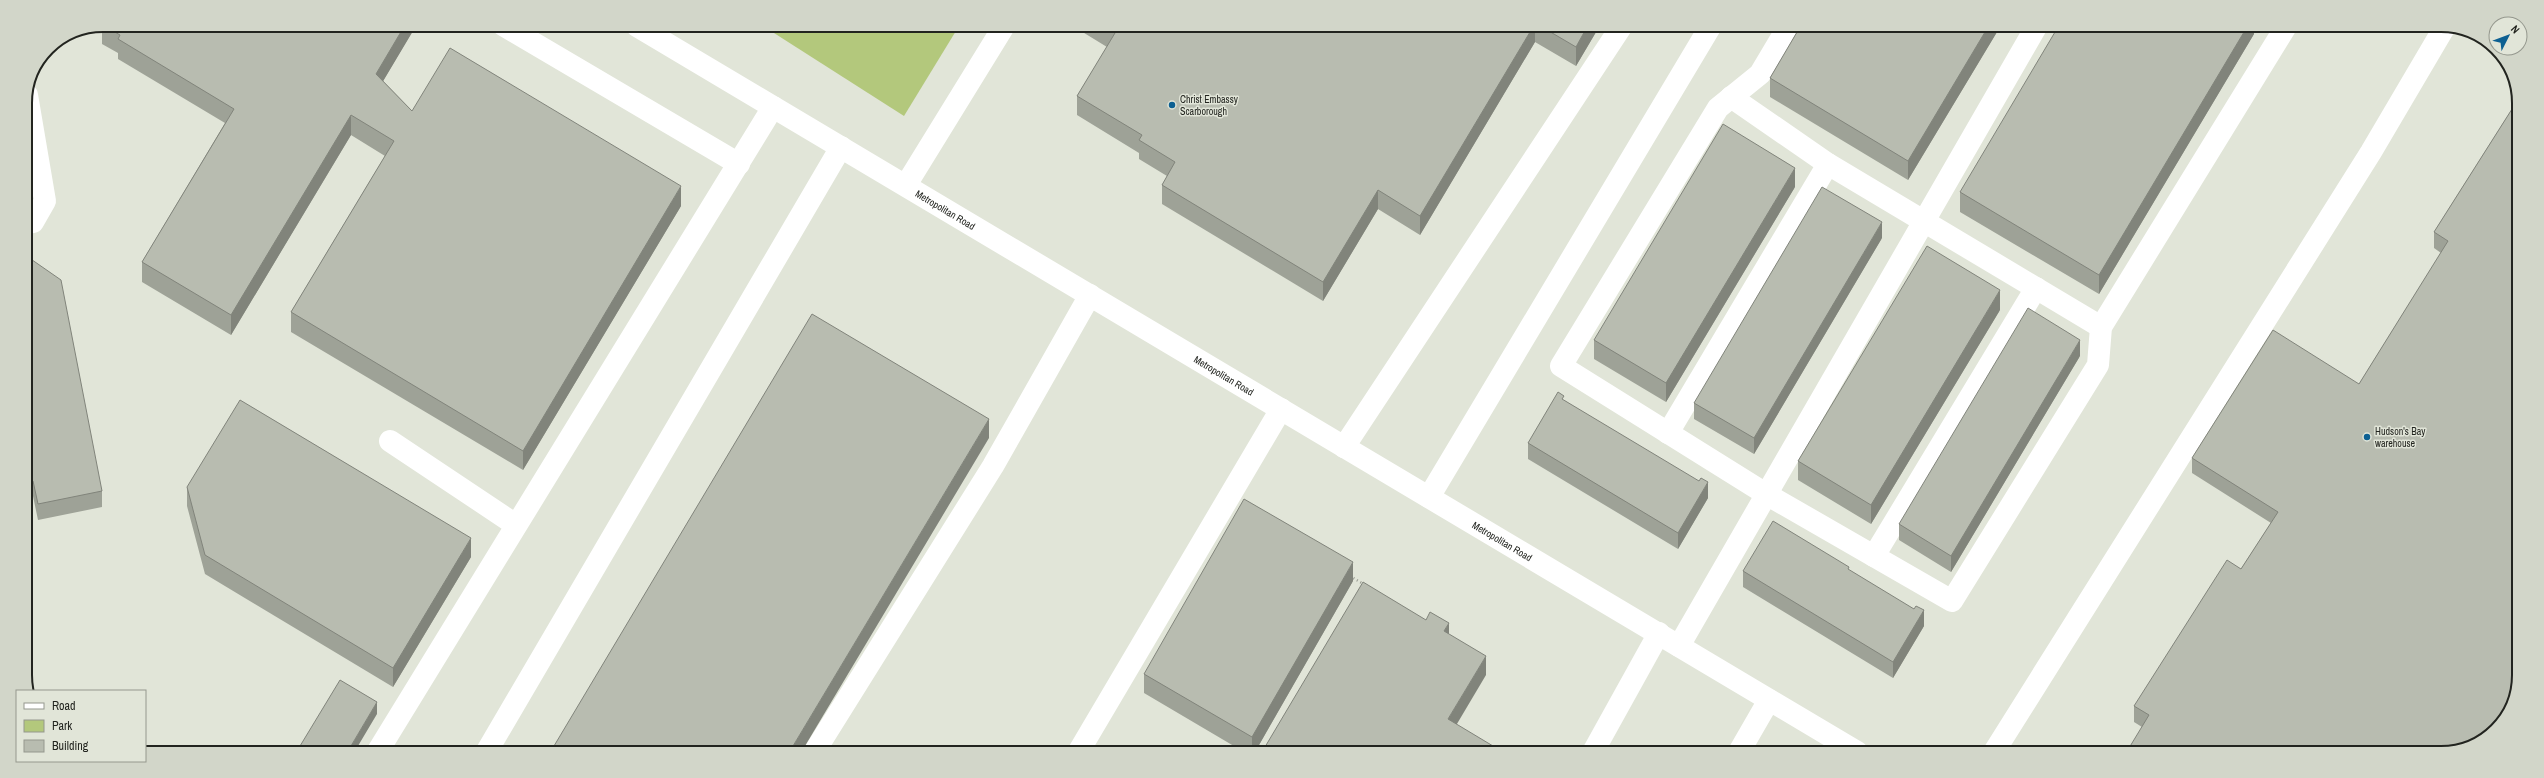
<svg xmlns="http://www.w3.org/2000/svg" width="2544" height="778" font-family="'Archivo Narrow',sans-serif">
  <rect width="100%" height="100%" fill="#e1e5d8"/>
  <!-- green -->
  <path fill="#b3c87c" d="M763,26H959L904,116Z"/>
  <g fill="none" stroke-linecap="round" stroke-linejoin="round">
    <!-- path -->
    <path stroke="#979a90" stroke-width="2.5" stroke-dasharray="1 3" stroke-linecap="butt" d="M1350,576L1365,585"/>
    <!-- minor -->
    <g stroke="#fff" stroke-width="22">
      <path d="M503,25L739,164"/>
      <path id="s1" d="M637,26L1857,752"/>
      <path d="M1788,27L1760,74L1718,108L1561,366L1766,494L1952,601L2098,365L2101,327L2285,28"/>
      <path d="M1731,97L1828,164"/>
      <path d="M906,185L1004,26"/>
      <path d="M25,223L33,222L45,201L27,95"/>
      <path d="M1668,433L1828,164L2101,327"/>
      <path d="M390,441L516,525"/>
      <path d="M1344,447L1621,27"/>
      <path d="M1429,497L1710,27"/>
      <path d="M1874,556L2036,288"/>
      <path d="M1679,646L2036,27"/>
      <path d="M378,751L773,107"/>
      <path d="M487,751L841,147"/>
      <path d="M815,751L993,466L1090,295"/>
      <path d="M1079,751L1281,409"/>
      <path d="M1593,752L1659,633"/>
      <path d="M1739,752L1769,700"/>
      <path d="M1994,752L2371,152L2444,28"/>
    </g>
  </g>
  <!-- wall -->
  <path fill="#9ea297" d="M102,25H416L383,81L412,111L681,206L523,470L291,332V312L385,156L351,135L231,335L142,282V262L225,123L118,59V53L102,44Z
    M1076,26L1599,27L1576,66L1535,42L1420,235L1378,209L1323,301L1162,204V185L1167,176L1139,159V153L1077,115V96L1107,47L1076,28Z
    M1800,27H2000L1908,180L1770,97V78Z
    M2254,27V34L2099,294L1960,212V192Z
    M2519,98L2516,695L2142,727L2134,722V706L2241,569L2271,523L2192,473V458L2359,384L2441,253L2434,248V232Z
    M1795,187L1666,402L1594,359V340Z
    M1882,238L1754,454L1694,419V403Z
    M25,255L102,491V507L38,520L33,496L25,498Z
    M2000,310L1871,524L1798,480V461Z
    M2080,356L1951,572L1899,540V524Z
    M1564,400L1708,498L1678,549L1528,459V443Z
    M187,487L471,557L393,687L205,574L187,506Z
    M1849,570L1924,626L1893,678L1743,587V571Z
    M1353,581L1255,752H1244L1144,693V674Z"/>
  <!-- shaded-wall -->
  <path fill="#81847b" d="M405,25H416V26L376,93V74Z
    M1533,27H1535V42L1420,235V216Z
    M1587,27H1599L1576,66V47Z
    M1988,27H2000L1908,180V161Z
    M2247,27H2254V34L2099,294V275Z
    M351,115V135L231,335V315Z
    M1795,168V187L1666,402V383Z
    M681,186V206L523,470V451Z
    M1378,190V209L1323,301V282Z
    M1882,222V238L1754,454V438Z
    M2000,290V310L1871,524V505Z
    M2080,340V356L1951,572V556Z
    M989,419V438L802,751H790Z
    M1708,482V498L1678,549V533Z
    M471,538V557L393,687V668Z
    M1353,562V581L1255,752H1252V737Z
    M1924,610V626L1893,678V662Z
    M1449,623V642L1444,631Z
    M1486,656V675L1448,739V719Z
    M377,702V714L355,751H348Z"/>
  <!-- building -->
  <path fill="#b8bcb0" stroke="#81847b" d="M103,25H405L376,74L412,111L450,48L681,186L523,451L291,312L394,141L351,115L231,315L142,262L234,109L118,39L120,35Z
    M1104,26L1533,27L1420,216L1378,190L1323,282L1162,185L1175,162L1139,140L1142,135L1077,96L1115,33Z
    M1542,27H1587L1576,47Z
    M1800,27H1988L1908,161L1770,78Z
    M2058,27H2247L2099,275L1960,192Z
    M2519,98L2516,695L2489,737L2441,753H2126L2149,715L2134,706L2227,560L2241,569L2278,512L2192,458L2273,330L2359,384L2448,241L2434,232Z
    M1723,124L1795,168L1666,383L1594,340Z
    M1822,187L1882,222L1754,438L1694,403Z
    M1927,246L2000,290L1871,505L1798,461Z
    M25,255L61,280L102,491L38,504L33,481L25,482Z
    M2028,308L2080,340L1951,556L1899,524Z
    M812,314L989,419L790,751H551Z
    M1558,392L1564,396L1562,399L1699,481L1701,478L1708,482L1678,533L1528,443Z
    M240,400L471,538L393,668L205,555L187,487Z
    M1244,499L1353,562L1252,737L1144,674Z
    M1773,521L1849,567L1848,569L1914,609L1916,606L1924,610L1893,662L1743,571Z
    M1363,582L1426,620L1430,612L1449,623L1444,631L1486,656L1448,719L1503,752H1262Z
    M340,680L377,702L348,751H297Z"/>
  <!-- markers -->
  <g fill="#0d6092" stroke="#e1e5d8" stroke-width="1.5">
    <circle cx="1172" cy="105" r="4"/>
    <circle cx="2367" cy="437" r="4"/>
  </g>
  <g text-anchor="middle" stroke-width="3" stroke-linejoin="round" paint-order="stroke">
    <!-- poi labels -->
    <g font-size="10" fill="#22241f" stroke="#e1e5d8" text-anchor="start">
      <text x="1180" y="103">Christ Embassy<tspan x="1180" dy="12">Scarborough</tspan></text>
      <text x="2375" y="435">Hudson's Bay<tspan x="2375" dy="12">warehouse</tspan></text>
    </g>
    <!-- street labels -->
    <g font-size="10" fill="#22241f" stroke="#e1e5d8">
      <text dy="4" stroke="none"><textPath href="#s1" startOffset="359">Metropolitan Road</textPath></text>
      <text dy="4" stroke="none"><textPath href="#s1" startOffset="683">Metropolitan Road</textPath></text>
      <text dy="4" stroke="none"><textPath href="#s1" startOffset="1007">Metropolitan Road</textPath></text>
    </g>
  </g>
  <!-- crop -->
  <path d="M0 0H2544V778H0ZM103 32H2441A71 71 0 0 1 2512 103V675A71 71 0 0 1 2441 746H103A71 71 0 0 1 32 675V103A71 71 0 0 1 103 32Z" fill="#d2d6c9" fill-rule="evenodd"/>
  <path fill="none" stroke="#22241f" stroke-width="2" d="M103 32H2441A71 71 0 0 1 2512 103V675A71 71 0 0 1 2441 746H103A71 71 0 0 1 32 675V103A71 71 0 0 1 103 32Z"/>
  <!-- legend -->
  <rect x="16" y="690" width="130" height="72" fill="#e1e5d8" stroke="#95988e"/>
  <rect x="24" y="703" width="20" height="6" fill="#ffffff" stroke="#95988e"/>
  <text x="52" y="710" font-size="12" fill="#22241f">Road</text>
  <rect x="24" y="720" width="20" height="12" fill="#b3c87c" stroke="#95988e"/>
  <text x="52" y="730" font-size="12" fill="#22241f">Park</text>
  <rect x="24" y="740" width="20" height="12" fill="#b8bcb0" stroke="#95988e"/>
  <text x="52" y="750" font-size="12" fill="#22241f">Building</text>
  <!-- north arrow -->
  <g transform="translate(2508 36) rotate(48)"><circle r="19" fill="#e1e5d8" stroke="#95988e"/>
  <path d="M0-3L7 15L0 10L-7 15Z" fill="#0d6092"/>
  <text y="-6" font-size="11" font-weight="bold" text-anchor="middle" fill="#22241f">N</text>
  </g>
</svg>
